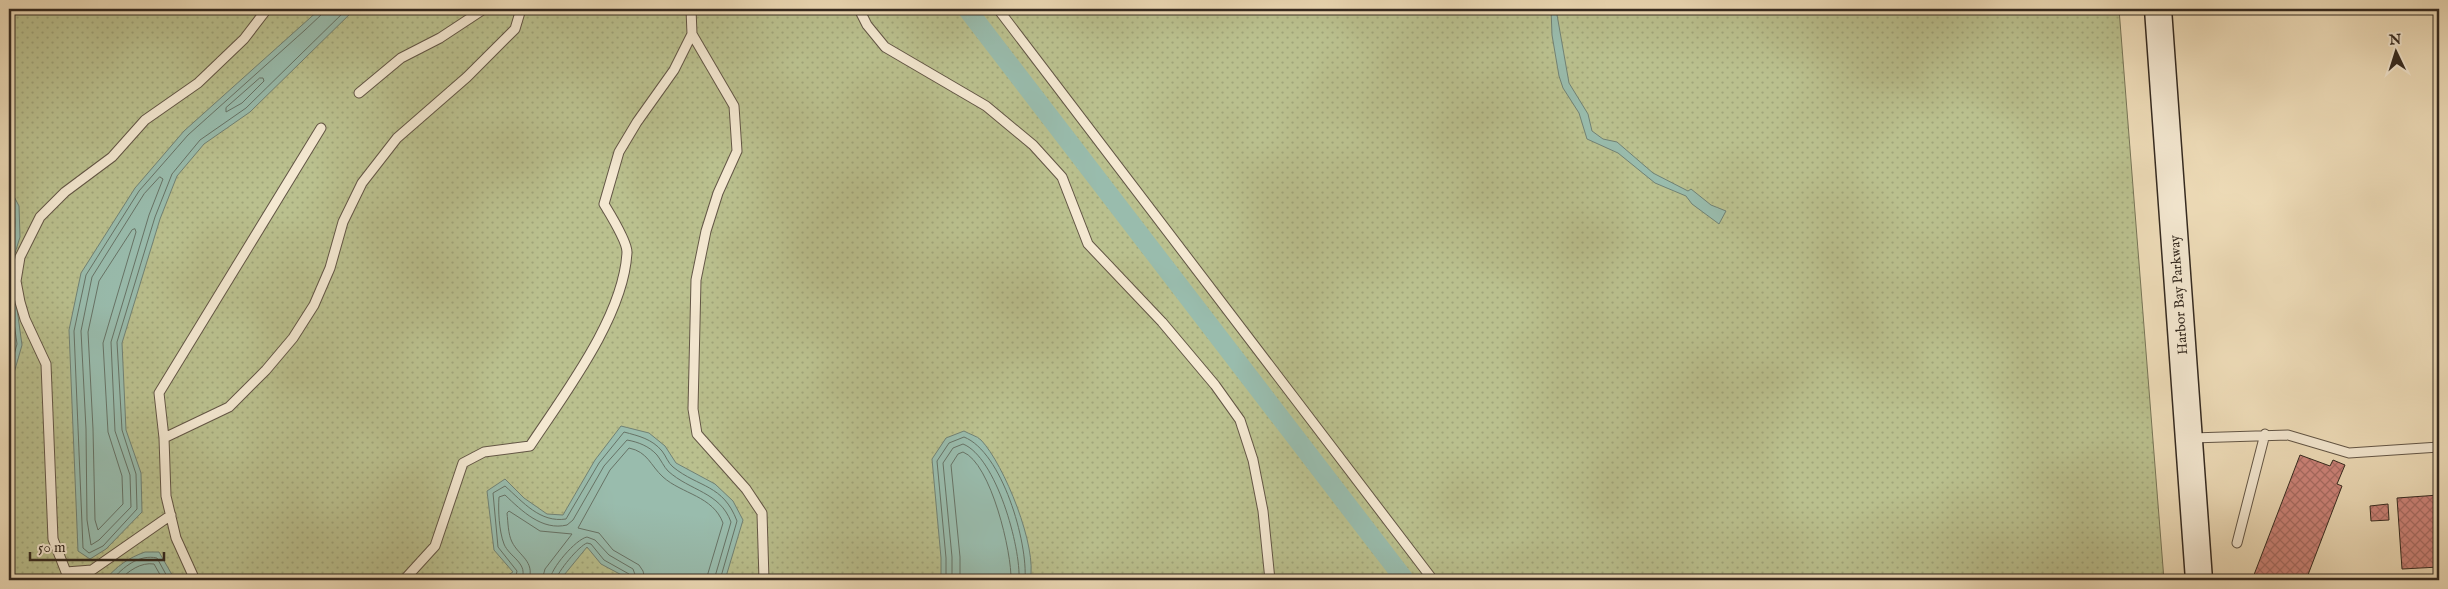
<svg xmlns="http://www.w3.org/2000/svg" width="2448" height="589" font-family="'IM FELL English',serif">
  <defs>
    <pattern id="grass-dots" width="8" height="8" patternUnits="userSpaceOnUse" patternTransform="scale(1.25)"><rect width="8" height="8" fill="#bac08e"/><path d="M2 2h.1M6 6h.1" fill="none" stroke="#a0a57a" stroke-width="1.8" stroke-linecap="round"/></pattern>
    <pattern id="building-cross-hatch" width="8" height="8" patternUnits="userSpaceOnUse" patternTransform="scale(1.25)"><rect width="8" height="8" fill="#ce847b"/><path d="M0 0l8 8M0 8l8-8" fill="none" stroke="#a86c64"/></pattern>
  </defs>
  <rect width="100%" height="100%" fill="#eedcb8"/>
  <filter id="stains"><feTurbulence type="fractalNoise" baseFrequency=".004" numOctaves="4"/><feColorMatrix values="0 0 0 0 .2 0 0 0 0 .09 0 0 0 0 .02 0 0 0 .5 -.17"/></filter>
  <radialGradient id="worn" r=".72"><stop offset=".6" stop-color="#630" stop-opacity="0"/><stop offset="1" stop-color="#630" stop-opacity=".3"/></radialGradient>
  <!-- grass -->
  <path fill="url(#grass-dots)" stroke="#787557" d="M9,9H2119L2164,580H9Z"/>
  <!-- water -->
  <path fill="#99bcad" stroke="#718275" d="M320,9H355L250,112L204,144L177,176L160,219L122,343L126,430L141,473L142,512L106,549L90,559L78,551L69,330L81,273L135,188L184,131Z
    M1551,9H1556L1569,83L1588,114L1592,131L1603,139L1617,142L1653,173L1688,191L1691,189L1711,205L1726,211L1719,224L1692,204L1686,196L1655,183L1618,153L1587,139L1579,113L1563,88L1559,76L1552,35Z
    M9,187L19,206L20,237L11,266L22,345L12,380L10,404L14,451L9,462Z
    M621,426L649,433L665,446L676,463L715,484L733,501L743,520L725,580H631L601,564L587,547L560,580H500L513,572L494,550L487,491L505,479L524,498L547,514L563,515L595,460Z
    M964,431C969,434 977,436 981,440C1004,464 1038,548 1030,580H941V558L932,459L946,438Z
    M145,552H159L175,580H105C117,566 128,558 145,552Z"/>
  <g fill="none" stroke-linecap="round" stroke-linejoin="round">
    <!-- shore -->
    <path stroke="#677366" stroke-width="1" d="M323,9L322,14L305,30L188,135L139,191L86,275L74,331L83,548L89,553L103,546L137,509L136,474L122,430L117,342L155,217L172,174L200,140L246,108L347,9
      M260,78H263L264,81L242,103L226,112V108Z
      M160,177L163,179L149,215L111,342L115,431L130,475L131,507L99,540L91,545L87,520L86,429L81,331L92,277L144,194Z
      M9,197C19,216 14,237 9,257
      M135,229L136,232L103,343L108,432L122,476L123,504L98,530L95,520L93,429L88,332L99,281L132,230Z
      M9,288L17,344L9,373
      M112,580C123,567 139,554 157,558L169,580
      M120,580C128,571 141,562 154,564L163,580
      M510,580L516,576L517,571L498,547L493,493L505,486C523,502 540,523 566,519L599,463L624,432C639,436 652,439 662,451C666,456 668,463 673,467C699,488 723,484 737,521L720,580
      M521,580C530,564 509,557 504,544C499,531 498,510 499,497L505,495C522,511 542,531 567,525L573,520L604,466L627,440C638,442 649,446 657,455C661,460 664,467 668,471C690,491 720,492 731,522L714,580
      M529,580C535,561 519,556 512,542C508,534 508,522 507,513L509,511L540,531L572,534L545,569L542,580
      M550,580C550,569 576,539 587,537L595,540L609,555L633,569L637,580
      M556,580C557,572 579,546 587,543L591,544L604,560L629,574L631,580
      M645,580L643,571L639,565L613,550L599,533L578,528L610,470L629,448C648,452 650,465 663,477C682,494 713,496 723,523L706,580
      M946,580V558L937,461L949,443L964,437C1002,452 1028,542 1025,580
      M952,580V557L943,463L953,448L963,444C996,457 1021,547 1019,580
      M960,580V557L951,465L958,454L963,452C991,463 1012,553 1011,580"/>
    <!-- canal -->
    <path stroke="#99bcad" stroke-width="19" d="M967,9L1405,580"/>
  </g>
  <!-- building -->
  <path fill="url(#building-cross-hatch)" stroke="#352a20" d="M2300,455L2330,466L2333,460L2345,465L2337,484L2342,486L2306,580H2252Z
    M2439,495V567L2402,569L2397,498Z
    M2388,504L2389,520L2371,521L2370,506Z"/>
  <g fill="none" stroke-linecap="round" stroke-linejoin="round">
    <!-- service casing -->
    <g stroke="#635646" stroke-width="11">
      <path id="service" d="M691,9L692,34L734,106L737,151L718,193L706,231L696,280L693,409L697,434L746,489L762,513L764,580
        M859,9L867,25L885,47L986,106L1033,145L1062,177L1088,244L1162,322L1215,385L1240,420L1253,460L1263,511L1270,580
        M998,9L1433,580
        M359,93L401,58L440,38L484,9
        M164,438L229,407L266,370L293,338L314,305L330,268L343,222L362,183L397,138L467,77L515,29L521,9
        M2192,438L2288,435L2349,453L2439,447
        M171,515L92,570L66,572L53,539L46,364L25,319L20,302L16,281L20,257L40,217L65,192L112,157L145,120L198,83L244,39L267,9
        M2237,543L2265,434
        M195,580L176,538L166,496L164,438L159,393L321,128
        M404,580L435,546L463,463L484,452L530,446C565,393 624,316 627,252C627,241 610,214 604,204L619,152L637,122L674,70L692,34"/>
    </g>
    <!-- secondary casing -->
    <g stroke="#352a20" stroke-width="29">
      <path id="secondary" d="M2158,9L2199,580"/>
    </g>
    <!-- service -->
    <use href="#service" stroke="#f4e8d1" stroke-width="9"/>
    <!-- secondary -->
    <use href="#secondary" stroke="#f4e8d1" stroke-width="26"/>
  </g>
  <g text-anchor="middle" stroke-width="4" stroke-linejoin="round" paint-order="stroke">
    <!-- street labels -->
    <g font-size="14" fill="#352a20" stroke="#f4e8d1">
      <text transform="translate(2178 295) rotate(-94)" y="5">Harbor Bay Parkway</text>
    </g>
  </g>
  <!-- margin -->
  <rect width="2448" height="589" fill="none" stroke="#eedcb8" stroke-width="30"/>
  <rect x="10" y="10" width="2428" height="569" fill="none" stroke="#352a20" stroke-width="2.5"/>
  <rect x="15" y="15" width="2418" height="559" fill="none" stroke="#352a20"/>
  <!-- north arrow -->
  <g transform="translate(2396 52) rotate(356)" stroke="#f4e8d1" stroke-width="4" paint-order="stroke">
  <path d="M0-4L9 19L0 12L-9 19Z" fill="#352a20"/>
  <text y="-8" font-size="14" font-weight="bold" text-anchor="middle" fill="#352a20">N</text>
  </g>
  <!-- scale -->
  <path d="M30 552v8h134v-8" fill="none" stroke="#352a20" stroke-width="2.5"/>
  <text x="38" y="552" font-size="15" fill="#352a20" stroke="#f4e8d1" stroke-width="4" paint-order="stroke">50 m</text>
  <rect width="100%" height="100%" filter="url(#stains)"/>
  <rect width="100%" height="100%" fill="url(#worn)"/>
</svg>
